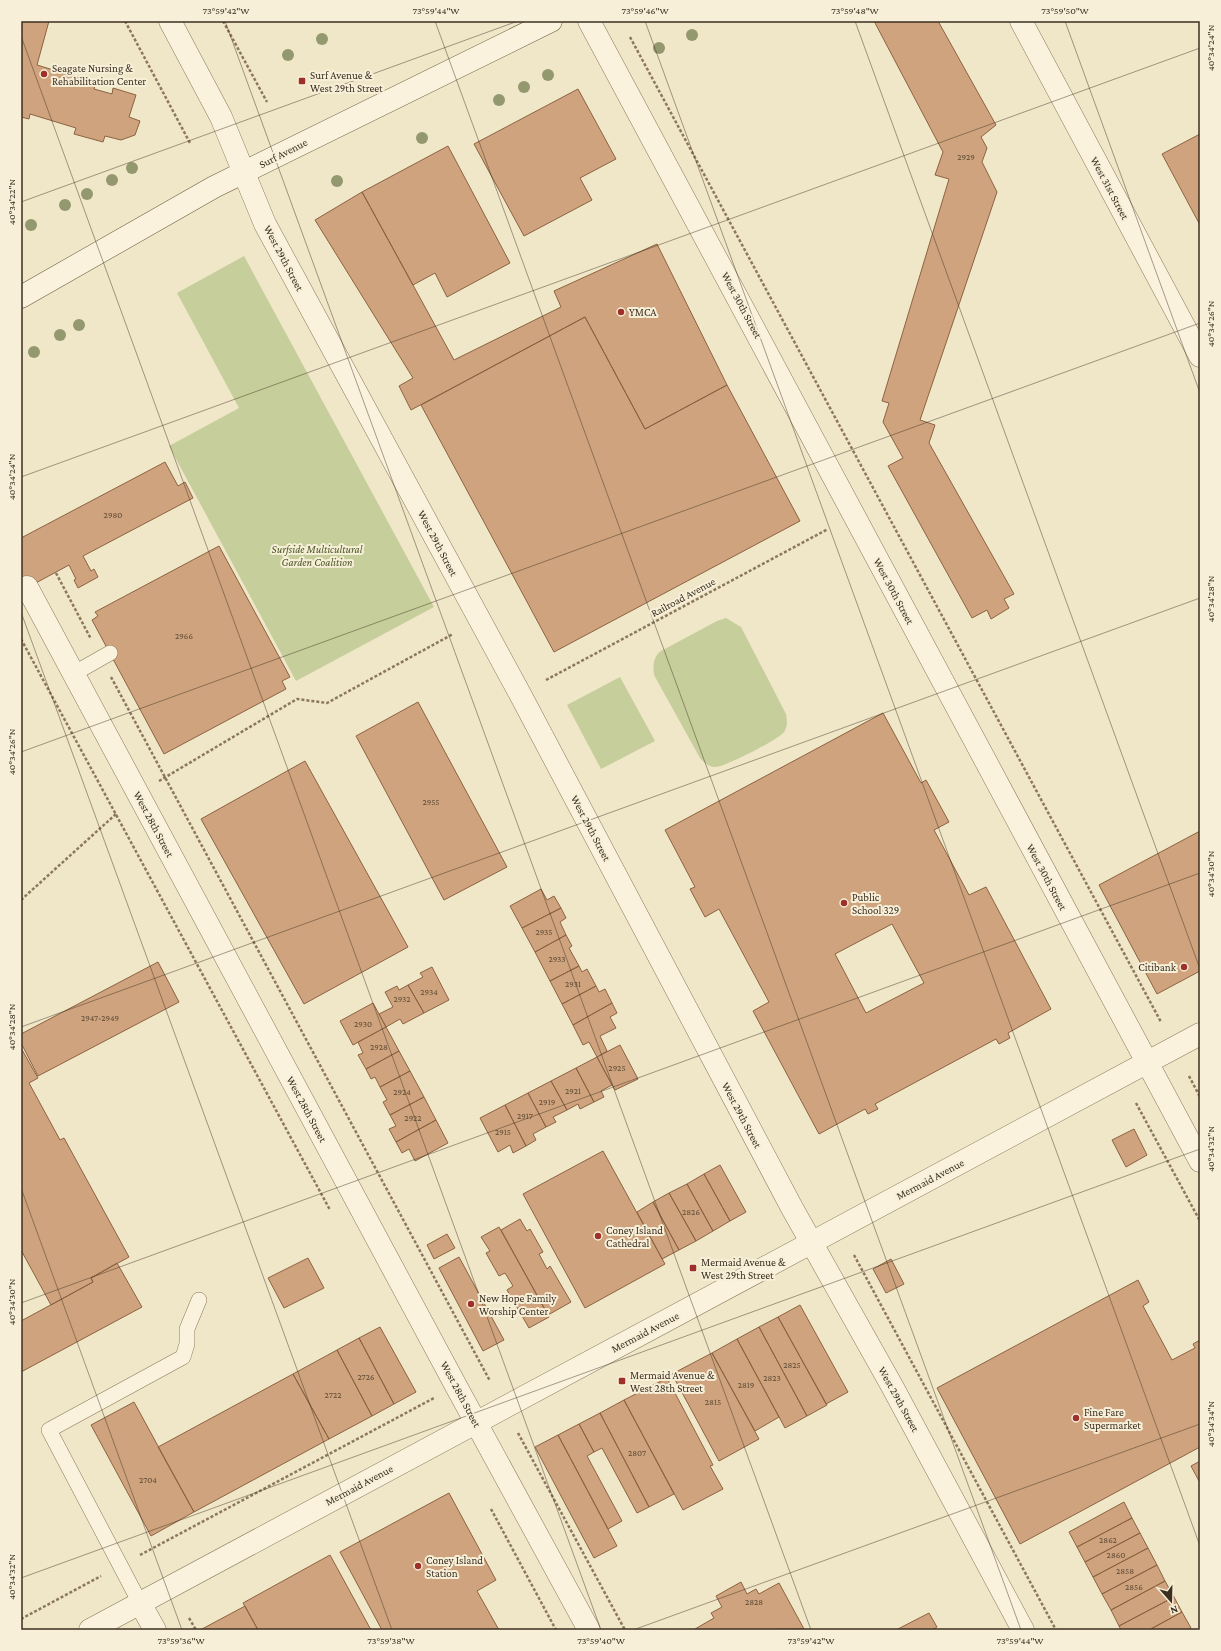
<svg xmlns="http://www.w3.org/2000/svg" width="1221" height="1651" font-family="'Crimson Pro',serif">
  <rect width="100%" height="100%" fill="#f0e6c8"/>
  <!-- green -->
  <path fill="#c6ce9b" d="M244,256L434,607L296,681L169,446L239,408L177,293Z
    M726,618L741,627L786,714C787,721 788,726 784,732C778,740 725,767 715,767C709,767 704,763 700,758L654,675C653,666 653,657 661,651L717,621Z
    M620,677L655,741L601,769L567,705Z"/>
  <!-- building -->
  <path fill="#cea37d" stroke="#8c6341" fill-rule="evenodd" d="M21,21H49L37,65L96,83L94,89L112,94L113,88L136,95L129,117L140,121L135,135L121,140L105,136L103,142L74,134L76,128L30,114L29,119L21,117Z
    M874,21H938L996,125L981,137L987,148L982,162L997,192L920,420L935,425L929,443L1014,594L1004,599L1009,608L991,619L987,610L972,618L888,466L903,458L883,422L889,403L882,401L949,179L935,175L943,152Z
    M578,89L616,159L580,178L592,200L524,236L474,144Z
    M1200,134V225L1162,154Z
    M448,146L510,263L447,297L435,273L413,285L362,192Z
    M362,192L454,360L561,307L554,291L657,244L727,385L645,429L585,317L411,410L399,386L413,378L315,220Z
    M585,317L645,429L727,385L800,521L554,652L421,405Z
    M165,462L178,486L185,482L193,498L83,556L91,571L94,569L98,577L78,588L74,580L76,579L69,565L21,591V538Z
    M219,546L290,677L282,681L286,689L164,754L92,620L98,616L95,612Z
    M418,702L507,867L444,900L356,736Z
    M883,713L921,783L926,780L949,822L934,830L969,895L986,887L1051,1009L1008,1033L1010,1038L999,1044L996,1039L875,1104L878,1109L868,1114L865,1109L819,1134L753,1011L769,1002L719,909L705,917L690,889L695,887L665,830ZM892,924L924,983L866,1013L835,954Z
    M305,761L408,947L304,1004L201,819Z
    M1200,831V971L1157,994L1099,885Z
    M541,889L547,900L554,896L561,908L522,928L510,906Z
    M561,908L566,918L560,922L566,935L535,952L522,928Z
    M566,935L572,946L569,948L579,966L550,981L535,952Z
    M158,962L179,1002L38,1076L21,1043V1034Z
    M579,966L582,972L587,969L596,986L562,1004L550,981Z
    M432,967L449,1000L424,1013L408,985L423,977L420,973Z
    M408,985L424,1013L403,1024L400,1019L386,1027L379,1014L393,1007L385,992L397,986L399,990Z
    M596,986L599,992L605,989L612,1003L573,1025L562,1004Z
    M373,1003L386,1027L353,1045L340,1021Z
    M612,1003L617,1013L610,1017L616,1028L600,1036L607,1051L597,1057L589,1042L583,1045L573,1025Z
    M386,1027L399,1051L366,1069L358,1055L363,1053L358,1042Z
    M620,1045L638,1079L615,1090L597,1057Z
    M21,1048L38,1078L29,1083L60,1140L64,1138L129,1257L91,1278L93,1282L51,1305L21,1250Z
    M399,1051L410,1071L380,1087L375,1077L371,1079L366,1069Z
    M597,1057L612,1085L601,1091L604,1097L594,1102L576,1068Z
    M576,1068L594,1102L580,1109L578,1104L567,1110L551,1081Z
    M410,1071L424,1097L390,1115L383,1102L387,1100L380,1087Z
    M551,1081L567,1110L553,1117L556,1122L546,1127L528,1093Z
    M528,1093L546,1127L533,1134L536,1140L526,1146L505,1105Z
    M424,1097L436,1120L396,1142L389,1129L396,1126L390,1115Z
    M505,1105L526,1146L513,1153L510,1145L498,1152L480,1118Z
    M436,1120L448,1143L415,1161L409,1149L402,1153L396,1142Z
    M1134,1129L1147,1155L1126,1167L1112,1140Z
    M603,1151L665,1264L585,1308L523,1194Z
    M720,1165L746,1212L730,1221L704,1174Z
    M704,1174L730,1221L713,1231L687,1184Z
    M687,1184L713,1231L696,1241L669,1193Z
    M669,1193L696,1241L679,1250L653,1202Z
    M653,1202L679,1250L662,1259L637,1212Z
    M520,1219L527,1231L530,1229L543,1252L539,1254L547,1269L550,1266L571,1302L548,1315L501,1230Z
    M499,1227L549,1317L529,1328L507,1290L513,1286L505,1273L499,1276L486,1253L490,1251L481,1237Z
    M447,1234L455,1248L434,1259L427,1245Z
    M459,1257L504,1340L483,1351L439,1268Z
    M308,1258L324,1288L284,1308L268,1278Z
    M891,1259L904,1284L886,1293L873,1269Z
    M117,1263L142,1307L21,1372V1321L93,1282L91,1278Z
    M1138,1280L1149,1302L1143,1306L1172,1360L1195,1348L1193,1344L1200,1340V1447L1020,1544L937,1388Z
    M800,1305L848,1392L826,1404L778,1317Z
    M778,1317L827,1405L807,1416L759,1327Z
    M380,1327L416,1392L394,1404L359,1338Z
    M759,1327L807,1416L785,1428L737,1339Z
    M359,1338L394,1404L372,1416L337,1350Z
    M737,1339L779,1417L755,1431L712,1353Z
    M337,1350L372,1416L329,1439L293,1374Z
    M712,1353L759,1439L719,1461L672,1374Z
    M293,1374L329,1439L194,1512L158,1447Z
    M667,1378L713,1465L710,1466L723,1489L683,1510L624,1400Z
    M624,1400L674,1494L649,1507L600,1413Z
    M134,1402L194,1512L151,1536L91,1425Z
    M600,1413L649,1507L637,1513L602,1448L594,1452L579,1424Z
    M579,1424L594,1452L587,1456L622,1521L608,1529L558,1435Z
    M558,1435L617,1546L594,1558L535,1447Z
    M1200,1461V1481H1199L1191,1466Z
    M449,1493L496,1580L477,1591L499,1630H382L340,1552Z
    M1124,1502L1132,1518L1077,1547L1069,1532Z
    M1132,1518L1140,1533L1085,1562L1077,1547Z
    M1140,1533L1148,1548L1093,1577L1085,1562Z
    M1148,1548L1157,1565L1102,1594L1093,1577Z
    M330,1555L371,1630H258L243,1603Z
    M1157,1565L1165,1581L1111,1610L1102,1594Z
    M1165,1581L1174,1597L1119,1626L1111,1610Z
    M741,1582L747,1594L756,1589L759,1594L779,1583L804,1629L696,1630L695,1629L714,1618L711,1613L722,1607L716,1596Z
    M1174,1597L1182,1612L1149,1630H1121L1119,1626Z
    M245,1606L258,1630H203L202,1629Z
    M1182,1612L1191,1628L1188,1630H1149Z
    M929,1613L937,1627L932,1630H896Z"/>
  <g fill="none" stroke-linecap="round" stroke-linejoin="round">
    <!-- lane casing -->
    <g stroke="#8c785c" stroke-width="16">
      <path id="lane" d="M73,674L110,653
        M140,1603L49,1430L183,1357L187,1344V1329L199,1300"/>
    </g>
    <!-- street casing -->
    <g stroke="#8c785c" stroke-width="23">
      <path id="street" d="M170,21L221,117L265,224L520,694L792,1208L892,1386L1023,1630
        M589,21L1200,1161
        M1021,21L1200,356
        M27,587L456,1386L589,1630
        M140,1603L155,1630
        M90,1630L1200,1034"/>
    </g>
    <!-- secondary casing -->
    <g stroke="#6e593f" stroke-width="23">
      <path id="secondary" d="M21,297L214,187L551,21"/>
    </g>
    <!-- path -->
    <path stroke="#8c785c" stroke-width="2.5" stroke-dasharray="3 2" stroke-linecap="butt" d="M125,21L190,143
      M223,21L267,102
      M630,37L1161,1022
      M56,573L91,639
      M21,639L330,1210
      M111,677L490,1381
      M546,680L828,529
      M159,781L297,699L327,703L453,634
      M21,900L116,814
      M1189,1076L1200,1097
      M1136,1103L1200,1221
      M854,1255L1056,1630
      M518,1433L625,1630
      M491,1509L556,1630
      M140,1555L434,1398
      M189,1618L196,1630
      M21,1619L101,1576"/>
    <!-- lane -->
    <use href="#lane" stroke="#faf2dc" stroke-width="15"/>
    <!-- street -->
    <use href="#street" stroke="#faf2dc" stroke-width="22"/>
    <!-- secondary -->
    <use href="#secondary" stroke="#faf2dc" stroke-width="22"/>
  </g>
  <!-- trees -->
  <g fill="#94986f">
    <circle cx="692" cy="35" r="6"/>
    <circle cx="322" cy="39" r="6"/>
    <circle cx="659" cy="48" r="6"/>
    <circle cx="288" cy="55" r="6"/>
    <circle cx="548" cy="75" r="6"/>
    <circle cx="524" cy="87" r="6"/>
    <circle cx="499" cy="100" r="6"/>
    <circle cx="422" cy="138" r="6"/>
    <circle cx="132" cy="168" r="6"/>
    <circle cx="112" cy="180" r="6"/>
    <circle cx="337" cy="181" r="6"/>
    <circle cx="87" cy="194" r="6"/>
    <circle cx="65" cy="205" r="6"/>
    <circle cx="31" cy="225" r="6"/>
    <circle cx="79" cy="325" r="6"/>
    <circle cx="60" cy="335" r="6"/>
    <circle cx="34" cy="352" r="6"/>
  </g>
  <!-- ticks -->
  <path fill="none" stroke="#3c2f20" stroke-width="1" stroke-opacity="0.45" d="M225,21L811,1630M435,21L1021,1630M645,21L1200,1546M855,21L1200,969M1065,21L1200,393M21,36L601,1630M21,202L518,21M21,477L1200,48M21,612L392,1630M21,752L1200,323M21,1027L1200,598M21,1188L182,1630M21,1303L1200,873M21,1578L1200,1149M633,1630L1200,1424"/>
  <!-- markers -->
  <g fill="#9d302b" stroke="#f7efd8" stroke-width="1.5">
    <circle cx="44" cy="74" r="4"/>
    <rect x="298" y="77" width="8" height="8" rx="2"/>
    <circle cx="621" cy="312" r="4"/>
    <circle cx="844" cy="903" r="4"/>
    <circle cx="1184" cy="967" r="4"/>
    <circle cx="598" cy="1236" r="4"/>
    <rect x="689" y="1264" width="8" height="8" rx="2"/>
    <circle cx="471" cy="1304" r="4"/>
    <rect x="618" y="1377" width="8" height="8" rx="2"/>
    <circle cx="1076" cy="1418" r="4"/>
    <circle cx="418" cy="1566" r="4"/>
  </g>
  <g text-anchor="middle" stroke-width="4" stroke-linejoin="round" paint-order="stroke">
    <!-- number labels -->
    <g font-size="9" fill="#604c37">
      <text x="966" y="160">2929</text>
      <text x="113" y="518">2980</text>
      <text x="184" y="639">2966</text>
      <text x="431" y="805">2955</text>
      <text x="544" y="935">2935</text>
      <text x="557" y="962">2933</text>
      <text x="573" y="987">2931</text>
      <text x="429" y="995">2934</text>
      <text x="402" y="1002">2932</text>
      <text x="100" y="1021">2947-2949</text>
      <text x="363" y="1027">2930</text>
      <text x="379" y="1050">2928</text>
      <text x="617" y="1071">2925</text>
      <text x="573" y="1094">2921</text>
      <text x="402" y="1095">2924</text>
      <text x="547" y="1105">2919</text>
      <text x="525" y="1119">2917</text>
      <text x="413" y="1121">2922</text>
      <text x="503" y="1135">2915</text>
      <text x="691" y="1215">2826</text>
      <text x="792" y="1368">2825</text>
      <text x="366" y="1380">2726</text>
      <text x="772" y="1381">2823</text>
      <text x="746" y="1388">2819</text>
      <text x="333" y="1398">2722</text>
      <text x="713" y="1405">2815</text>
      <text x="637" y="1456">2807</text>
      <text x="148" y="1483">2704</text>
      <text x="1108" y="1543">2862</text>
      <text x="1116" y="1558">2860</text>
      <text x="1125" y="1574">2858</text>
      <text x="1134" y="1590">2856</text>
      <text x="754" y="1605">2828</text>
    </g>
    <!-- poi labels -->
    <g font-size="11" fill="#3c2f20" stroke="#f7efd8" text-anchor="start">
      <text x="52" y="72">Seagate Nursing &amp;<tspan x="52" dy="13">Rehabilitation Center</tspan></text>
      <text x="310" y="79">Surf Avenue &amp;<tspan x="310" dy="13">West 29th Street</tspan></text>
      <text x="629" y="316">YMCA</text>
      <text x="852" y="901">Public<tspan x="852" dy="13">School 329</tspan></text>
      <text x="1176" y="971" text-anchor="end">Citibank</text>
      <text x="606" y="1234">Coney Island<tspan x="606" dy="13">Cathedral</tspan></text>
      <text x="701" y="1266">Mermaid Avenue &amp;<tspan x="701" dy="13">West 29th Street</tspan></text>
      <text x="479" y="1302">New Hope Family<tspan x="479" dy="13">Worship Center</tspan></text>
      <text x="630" y="1379">Mermaid Avenue &amp;<tspan x="630" dy="13">West 28th Street</tspan></text>
      <text x="1084" y="1416">Fine Fare<tspan x="1084" dy="13">Supermarket</tspan></text>
      <text x="426" y="1564">Coney Island<tspan x="426" dy="13">Station</tspan></text>
    </g>
    <!-- street labels -->
    <g font-size="11" fill="#3c2f20" stroke="#f7efd8">
      <text transform="translate(283 153) rotate(-27)" y="4">Surf Avenue</text>
      <text transform="translate(1110 188) rotate(62)" y="4">West 31st Street</text>
      <text transform="translate(284 258) rotate(62)" y="4">West 29th Street</text>
      <text transform="translate(742 305) rotate(62)" y="4">West 30th Street</text>
      <text transform="translate(438 543) rotate(62)" y="4">West 29th Street</text>
      <text transform="translate(894 591) rotate(62)" y="4">West 30th Street</text>
      <text transform="translate(683 597) rotate(-28)" y="4">Railroad Avenue</text>
      <text transform="translate(154 824) rotate(62)" y="4">West 28th Street</text>
      <text transform="translate(591 828) rotate(62)" y="4">West 29th Street</text>
      <text transform="translate(1047 877) rotate(62)" y="4">West 30th Street</text>
      <text transform="translate(307 1109) rotate(62)" y="4">West 28th Street</text>
      <text transform="translate(742 1115) rotate(62)" y="4">West 29th Street</text>
      <text transform="translate(930 1179) rotate(-28)" y="4">Mermaid Avenue</text>
      <text transform="translate(645 1332) rotate(-28)" y="4">Mermaid Avenue</text>
      <text transform="translate(461 1394) rotate(62)" y="4">West 28th Street</text>
      <text transform="translate(899 1399) rotate(61)" y="4">West 29th Street</text>
      <text transform="translate(359 1485) rotate(-28)" y="4">Mermaid Avenue</text>
    </g>
    <!-- park labels -->
    <g font-size="11" font-style="italic" fill="#495926" stroke="#f7efd8">
      <text x="317" y="553">Surfside Multicultural<tspan x="317" dy="13">Garden Coalition</tspan></text>
    </g>
  </g>
  <!-- border -->
  <rect width="1221" height="1651" fill="none" stroke="#f7efd8" stroke-width="44"/>
  <!-- north arrow -->
  <g transform="translate(1171 1601) rotate(160)" stroke="#f7efd8" stroke-width="3" paint-order="stroke">
  <path d="M0-3L7 15L0 10L-7 15Z" fill="#3c2f20"/>
  <text y="-6" font-size="11" font-weight="bold" text-anchor="middle" fill="#3c2f20">N</text>
  </g>
  <rect x="22" y="22" width="1177" height="1607" fill="none" stroke="#3c2f20" stroke-width="1.5"/>
  <g font-size="10" text-anchor="middle" fill="#3c2f20">
    <text x="226" y="14">73°59'42"W</text>
    <text x="436" y="14">73°59'44"W</text>
    <text x="645" y="14">73°59'46"W</text>
    <text x="855" y="14">73°59'48"W</text>
    <text x="1065" y="14">73°59'50"W</text>
    <text transform="translate(1210 48) rotate(-90)" y="4">40°34'24"N</text>
    <text transform="translate(11 202) rotate(-90)" y="4">40°34'22"N</text>
    <text transform="translate(1210 324) rotate(-90)" y="4">40°34'26"N</text>
    <text transform="translate(11 477) rotate(-90)" y="4">40°34'24"N</text>
    <text transform="translate(1210 599) rotate(-90)" y="4">40°34'28"N</text>
    <text transform="translate(11 752) rotate(-90)" y="4">40°34'26"N</text>
    <text transform="translate(1210 874) rotate(-90)" y="4">40°34'30"N</text>
    <text transform="translate(11 1027) rotate(-90)" y="4">40°34'28"N</text>
    <text transform="translate(1210 1149) rotate(-90)" y="4">40°34'32"N</text>
    <text transform="translate(11 1302) rotate(-90)" y="4">40°34'30"N</text>
    <text transform="translate(1210 1424) rotate(-90)" y="4">40°34'34"N</text>
    <text transform="translate(11 1577) rotate(-90)" y="4">40°34'32"N</text>
    <text x="181" y="1644">73°59'36"W</text>
    <text x="391" y="1644">73°59'38"W</text>
    <text x="601" y="1644">73°59'40"W</text>
    <text x="811" y="1644">73°59'42"W</text>
    <text x="1020" y="1644">73°59'44"W</text>
  </g>
</svg>
